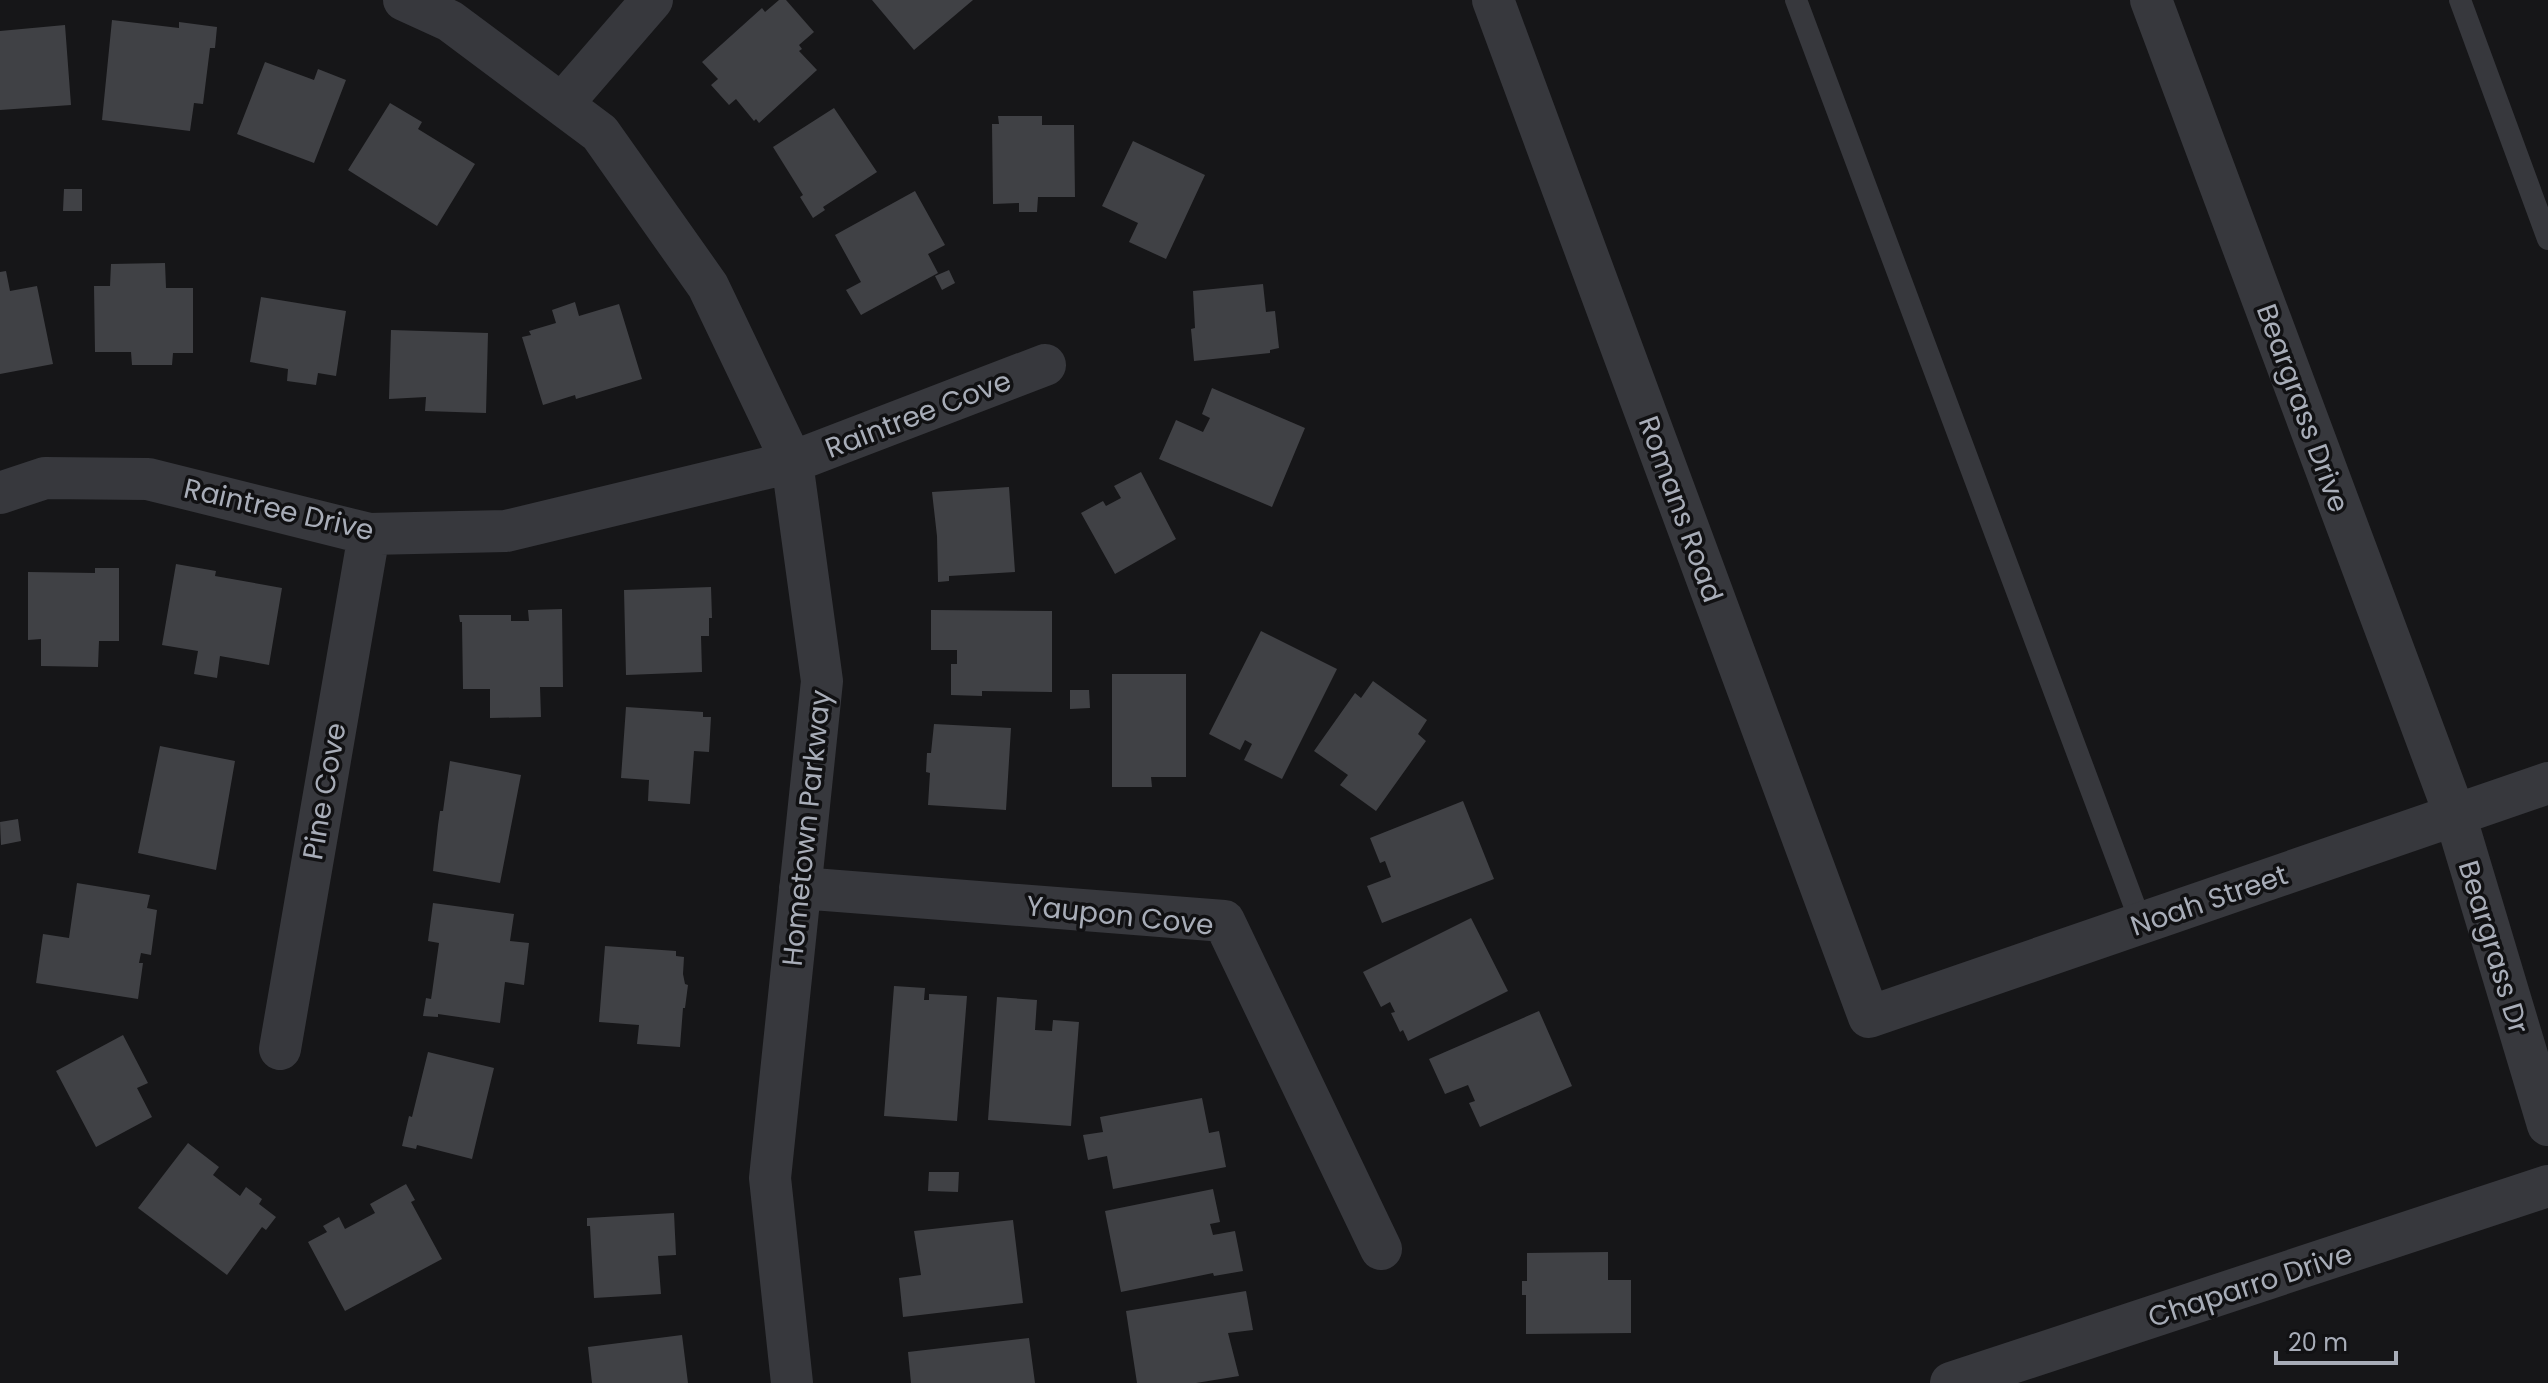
<svg xmlns="http://www.w3.org/2000/svg" width="2548" height="1383" font-family="Poppins,sans-serif">
  <rect width="100%" height="100%" fill="#161618"/>
  <!-- building -->
  <path fill="#404145" d="M779,0H786L814,32L799,45L802,49L799,51L817,70L759,123L756,119L754,121L736,99L729,105L711,85L718,79L702,62L762,8L765,12Z
    M872,0H973L914,50Z
    M112,20L179,28V22L217,27L215,48H210L203,104L194,103L190,131L102,120Z
    M65,25L71,105L0,110V31Z
    M265,62L314,80L318,69L346,80L314,163L237,134Z
    M390,103L422,122L418,129L475,164L437,226L348,170Z
    M834,108L877,172L823,207L825,210L813,218L800,197L803,195L773,147Z
    M998,116H1042V125H1074L1075,197H1038L1037,212H1019V203L993,204L992,124H999Z
    M1133,141L1205,175L1166,259L1129,242L1138,223L1102,206Z
    M64,189H82V211H63Z
    M915,191L945,245L928,254L938,273L861,315L846,290L861,282L835,235Z
    M165,263L166,288H193V353H173L172,365H132L131,352H95L94,286H110L111,264Z
    M949,270L955,283L942,290L935,276Z
    M6,271L10,291L37,286L53,364L0,374V272Z
    M1263,284L1266,312L1275,311L1279,348L1270,350V353L1194,361L1191,329L1195,328L1193,291Z
    M261,297L346,311L336,376L318,373L316,385L287,381L288,369L250,362Z
    M575,302L579,316L619,304L642,379L576,399L575,395L543,405L522,337L531,335L529,331L556,323L552,310Z
    M391,330L488,333L486,413L425,411L426,397L389,399Z
    M1212,388L1305,428L1272,507L1159,459L1176,420L1203,432L1210,418L1202,414Z
    M1141,472L1176,539L1115,574L1081,513L1103,501L1106,506L1121,498L1114,486Z
    M1009,487L1015,572L949,576V581L938,582L937,536L932,492Z
    M176,564L216,571L215,576L282,588L269,665L220,656L217,678L194,674L198,651L162,645Z
    M95,568H119V641H99L98,667L41,666V639L28,640V572L95,573Z
    M711,587L712,618H709V636H701L702,672L626,675L624,590Z
    M562,609L563,687H540L541,717L490,718V689H463L462,622H460L459,615H511V621H529L528,610Z
    M931,610L1052,611V692L982,691V696L951,695V664H957V650H931Z
    M1261,631L1337,669L1282,779L1244,760L1252,744L1245,740L1240,750L1209,734Z
    M1112,674H1186V777H1151L1152,787H1112Z
    M1373,681L1427,720L1418,734L1426,741L1376,811L1340,785L1348,775L1314,751L1355,693L1361,698Z
    M1070,690H1089L1090,708L1070,709Z
    M626,707L703,712V717H711L709,752L694,751L690,804L648,801L649,780L621,778Z
    M934,724L1011,728L1006,810L928,805L930,773L926,772L927,753H931Z
    M160,746L235,761L216,870L138,853Z
    M450,761L521,775L500,883L433,871L438,825L440,811H443Z
    M1463,801L1494,879L1382,923L1367,886L1391,877L1385,861L1380,863L1370,838Z
    M18,819L21,841L1,845L0,822Z
    M77,883L150,895L147,908L157,910L151,955L141,953L139,963H143L138,999L36,983L43,934L69,938Z
    M433,903L514,914L510,941L529,943L524,985L505,982L500,1023L438,1014V1017L423,1016L426,998L431,999L432,993L439,943L428,941Z
    M1471,918L1508,991L1408,1041L1403,1030L1400,1032L1391,1013L1395,1012L1390,1002L1381,1007L1363,972Z
    M605,946L676,951V956L684,957L683,974L685,984L688,985L685,1008H683L680,1047L637,1044L639,1025L599,1022Z
    M894,986L925,988L924,1000H929V994L967,996L957,1121L884,1116Z
    M997,997L1037,1000L1035,1030L1052,1031L1053,1020L1079,1022L1071,1126L988,1120Z
    M1539,1011L1572,1086L1480,1127L1469,1103L1475,1101L1468,1085L1445,1094L1429,1059Z
    M123,1035L148,1083L137,1088L152,1117L96,1147L56,1071Z
    M428,1052L494,1068L472,1159L417,1145L416,1149L402,1146L409,1116L412,1117Z
    M1202,1098L1209,1133L1219,1131L1226,1167L1113,1189L1107,1156L1088,1160L1083,1135L1103,1132L1100,1117Z
    M188,1143L219,1167L213,1175L240,1196L246,1187L262,1199L259,1204L276,1217L266,1230L262,1227L227,1275L138,1208Z
    M929,1172H959L958,1192L928,1191Z
    M406,1184L415,1200L411,1202L442,1259L345,1311L308,1242L327,1232L323,1226L339,1217L345,1229L375,1213L370,1204Z
    M1213,1189L1220,1222L1210,1224L1213,1235L1235,1231L1243,1271L1214,1276L1213,1273L1121,1292L1105,1211Z
    M674,1213L676,1255L658,1256L661,1294L594,1298L590,1226H587V1218Z
    M1013,1220L1023,1303L903,1317L899,1278L921,1275L914,1231Z
    M1608,1252V1280H1631V1333L1526,1334V1295H1522V1281H1527V1253Z
    M1246,1291L1253,1330L1228,1333L1239,1376L1196,1383H1137L1126,1311Z
    M682,1335L688,1383H592L588,1347Z
    M1029,1338L1035,1383H911L908,1352Z"/>
  <g fill="none" stroke-linecap="round" stroke-linejoin="round">
    <!-- service -->
    <path stroke="#37383d" stroke-width="22" d="M1796,0L2141,923
      M2460,0L2548,239"/>
    <!-- minor -->
    <path stroke="#37383d" stroke-width="42" d="M404,0L450,21L600,133L708,286L792,462L822,681L770,1178L792,1383
      M1493,0L1869,1017L2548,783
      M2151,0L2455,815L2548,1125
      M562,104L652,0
      M0,493L45,478L148,479L369,534L506,531L792,462L1045,365
      M800,888L1224,921L1381,1249
      M280,1049L369,534
      M1951,1383L2548,1186"/>
  </g>
  <g text-anchor="middle" stroke-width="7" stroke-linejoin="round" paint-order="stroke">
    <!-- street labels -->
    <g font-size="28" fill="#a8adb8" stroke="#111113">
      <text transform="translate(2303 408) rotate(70)" y="10">Beargrass Drive</text>
      <text transform="translate(918 414) rotate(-21)" y="10">Raintree Cove</text>
      <text transform="translate(279 509) rotate(13)" y="10">Raintree Drive</text>
      <text transform="translate(1681 509) rotate(70)" y="10">Romans Road</text>
      <text transform="translate(324 791) rotate(-80)" y="10">Pine Cove</text>
      <text transform="translate(806 828) rotate(-84)" y="10">Hometown Parkway</text>
      <text transform="translate(2209 900) rotate(-19)" y="10">Noah Street</text>
      <text transform="translate(1120 915) rotate(6)" y="10">Yaupon Cove</text>
      <text transform="translate(2494 947) rotate(73)" y="10">Beargrass Dr</text>
      <text transform="translate(2250 1285) rotate(-18)" y="10">Chaparro Drive</text>
    </g>
  </g>
  <!-- scale -->
  <path d="M2276 1351v12h120v-12" fill="none" stroke="#a8adb8" stroke-width="4"/>
  <text x="2288" y="1351" font-size="24" fill="#a8adb8" stroke="#111113" stroke-width="6" paint-order="stroke">20 m</text>
</svg>
